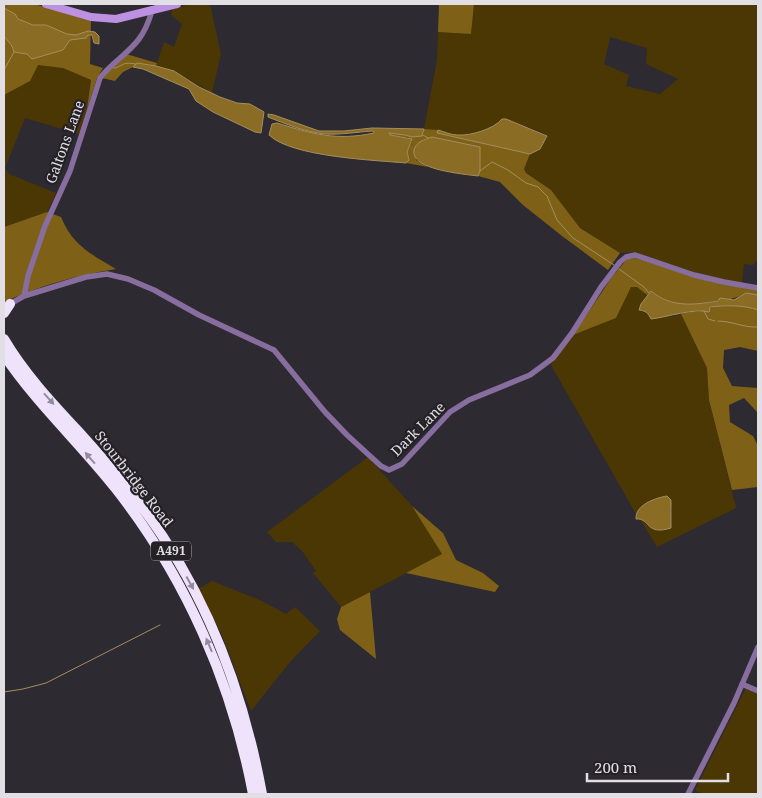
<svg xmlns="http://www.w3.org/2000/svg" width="762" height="798" font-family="'Noto Serif',serif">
  <rect width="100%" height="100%" fill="#2e2a31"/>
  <!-- green -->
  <path fill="#4b3704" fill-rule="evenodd" d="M190,4H210L221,54L212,93L174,71L156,66L164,42L174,47L182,24L171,15L173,9Z
    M474,4H758V259L753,265L744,264L742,284L694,273L634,252L620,253L580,228L551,190L526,173L524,169L530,154L540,149L547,137L543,133L506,119H502C494,129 471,136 459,135C447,135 436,130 424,129L437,60L438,32L471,34ZM610,37L647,48L646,64L678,79L660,94L626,86L629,75L604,64Z
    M38,64L63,68L91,80L87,109L79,134L25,118L5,168L9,174L56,193L47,212L4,227V95L29,81Z
    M630,286L637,287L647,295L641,304L639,311L649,314L671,317L681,314L707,368L709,400L736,508L657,547L640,519L643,520L648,526L671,529L672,509L640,508L636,514L551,365L573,335L616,318Z
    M368,457L412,506L443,554L341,607L313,573L316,571L302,551L292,542H276L267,532Z
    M212,581L262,601L286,614L295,607L320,631L290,662L251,711L221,633L198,589Z
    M746,688L758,694V794H703L695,790Z"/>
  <!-- forest -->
  <path fill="#7e6117" d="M4,4H34L91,20L90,64L103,68L97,78L87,109L91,80L63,68L38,65L30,81L4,95Z
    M439,4H474L471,34L438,32Z
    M126,54L157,63L156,66L137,63L133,67L123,72L115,81L102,78Z
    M424,129L438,130L437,133L530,154L524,169L526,173L551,190L580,228L620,253L608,270L562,236L523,205L500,182L478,176L480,171C463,155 449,132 424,139L416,160L428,167L406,163L409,160L407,152L412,141L410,138L389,135V133C401,134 411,137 423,135Z
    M47,212L61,217C73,246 91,254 116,269C78,275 39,286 4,302V227Z
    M635,258L758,290V296L746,293C733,300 728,299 715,301C708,302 699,305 692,305C679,306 661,299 651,291L647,295L637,287H631L616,318L573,335L612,277L627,259Z
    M717,306H746L758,310V351L740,347L724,350L723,368L732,386L758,388V413L744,398L729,405L730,422L753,436L758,446V487L732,490L709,400L707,368L681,314C688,312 691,312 697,312C704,312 710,307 717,306Z
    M412,506L443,533L456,560L483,573L499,586L495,592L406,573L442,554Z
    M370,592L376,659L340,630L337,619L341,607Z"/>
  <!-- water -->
  <path fill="#8a6c25" stroke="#a48e5e" d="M4,8L15,14L18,19L33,25H46L67,34L76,35L88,31L95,32L99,36V44L94,43L92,35H88L86,38L70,40L63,50L32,59L27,54L14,52L12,46L4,36Z
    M137,63L156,66L174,71L199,87L220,97L237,103L250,104L264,112L261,133L255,132L213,112L196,101L189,89L143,69L133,67Z
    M268,114L274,115L319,131H344L372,128L424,129L422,136L412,137L405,135L389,133L390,135L412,139L407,152L409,160L406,163C373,160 292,157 269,135L272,124L277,123C313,134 336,141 374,133L373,131C357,132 340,135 325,134C305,132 286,124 268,117Z
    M502,119H506L547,136L540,149L530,154L437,133L438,130C445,132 451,135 458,135C470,136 494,129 502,119Z
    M432,137L480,147V171L478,176C464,174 410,170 414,150C416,142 425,139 432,137Z
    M651,291C672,308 693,305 718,301L720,298L734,300L746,293L758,295V310C744,305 725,305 710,307L709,312C694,308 668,317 651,319C648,313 646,311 639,310L641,304Z
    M667,496L671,500V528C645,536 651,518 636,519C635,505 655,498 667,496Z"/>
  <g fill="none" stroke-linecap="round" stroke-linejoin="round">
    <!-- stream -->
    <path stroke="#a48e5e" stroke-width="1" d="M112,67L115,68C126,64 122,62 136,64
      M4,70L14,52
      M423,135L428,138
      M480,171L492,162L508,170L526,183L538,187L547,196L557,220L573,238L614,265
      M619,269L644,287L649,293
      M704,311L708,319L715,321
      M718,321C732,321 744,328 758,327
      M4,692L23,689L46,683L160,625"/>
    <!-- street -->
    <path stroke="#886d9f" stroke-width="5.5" d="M24,296L28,276L45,226L70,171L100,78C111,63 128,54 139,39C145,31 149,21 152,11
      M10,304L24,296L86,277L107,274L128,279L154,290L199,315L274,350L325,412L347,435L381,466L389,470L402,464L450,412L469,400L530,375L553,358L572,333L601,287L620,262L626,257L635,255L694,275L724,282L758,288
      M742,684L758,691
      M688,794L734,703L758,647"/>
    <!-- secondary -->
    <path stroke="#bd91e1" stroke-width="8" d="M46,4L91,17L116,19L177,4"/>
    <!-- highway -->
    <path stroke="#efe2fb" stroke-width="10" d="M4,313L10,304
      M4,339C24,373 51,402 78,431C99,454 119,478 139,503C204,588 243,690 262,794
      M4,355C37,404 80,443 116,489C186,578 232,683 253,794"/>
  </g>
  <!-- one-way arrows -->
  <defs><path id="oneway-solid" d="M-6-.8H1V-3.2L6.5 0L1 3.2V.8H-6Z" transform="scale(1.25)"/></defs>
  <g fill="#948b9c">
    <use href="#oneway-solid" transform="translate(49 399) rotate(48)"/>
    <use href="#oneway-solid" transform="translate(90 458) rotate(-131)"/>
    <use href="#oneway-solid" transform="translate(190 583) rotate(61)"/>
    <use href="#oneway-solid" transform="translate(209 645) rotate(-113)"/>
  </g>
  <g text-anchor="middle" stroke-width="4.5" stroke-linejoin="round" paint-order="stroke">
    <!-- shield labels -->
    <rect fill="#242127" stroke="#a9a6ab" stroke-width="1" x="151" y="541.5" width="40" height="19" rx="4"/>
    <g font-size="12" font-weight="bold" fill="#e2dfe4">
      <text x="171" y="555">A491</text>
    </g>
    <!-- street labels -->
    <g font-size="14" fill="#e2dfe4" stroke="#242127">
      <text transform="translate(65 142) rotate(-70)" y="5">Galtons Lane</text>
      <text transform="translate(418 429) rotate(-45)" y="5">Dark Lane</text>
      <text transform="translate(134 479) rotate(52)" y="5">Stourbridge Road</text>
    </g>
  </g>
  <!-- border -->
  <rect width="762" height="798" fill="none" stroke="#e2dfe4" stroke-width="10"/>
  <!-- scale -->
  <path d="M587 773v8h141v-8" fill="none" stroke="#e2dfe4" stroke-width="2.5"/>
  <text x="594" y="773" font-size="15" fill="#e2dfe4" stroke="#242127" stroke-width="4" paint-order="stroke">200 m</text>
</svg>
